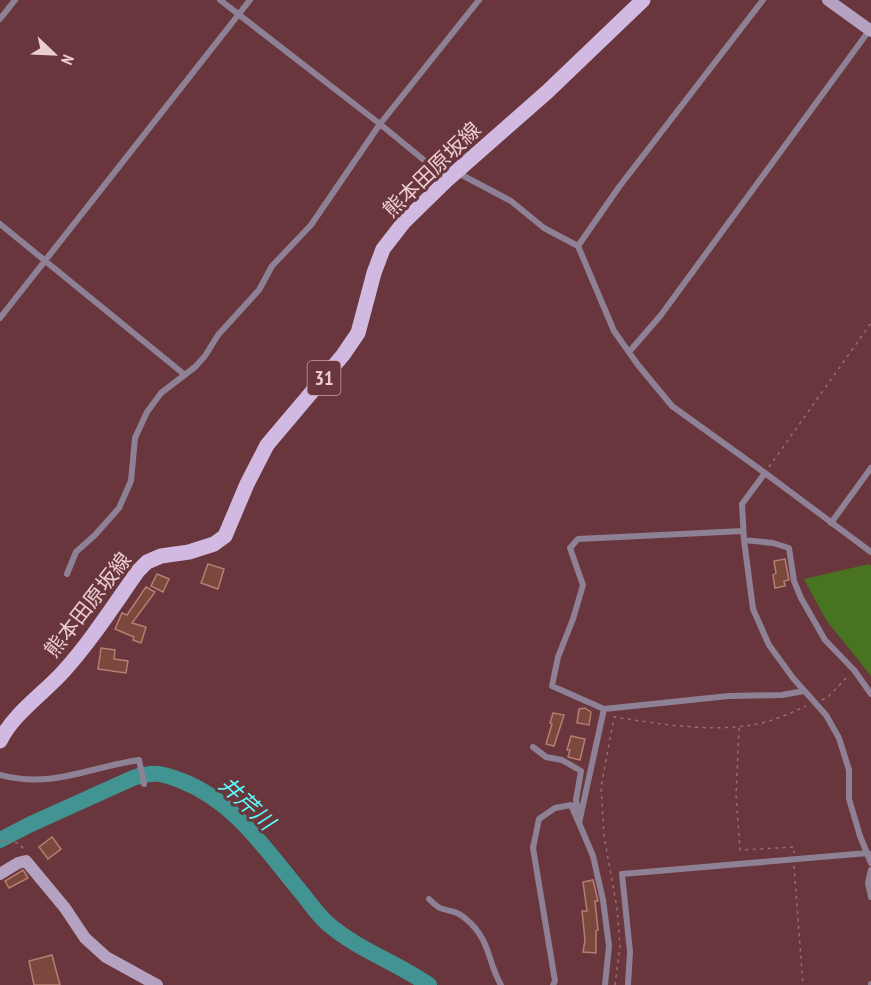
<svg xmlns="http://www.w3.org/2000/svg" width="871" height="985" font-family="'PT Sans Narrow','Noto Sans JP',sans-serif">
  <rect width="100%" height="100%" fill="#68363c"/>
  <!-- green -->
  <path fill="#487321" d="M869,564L871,566V676L826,620L804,579Z"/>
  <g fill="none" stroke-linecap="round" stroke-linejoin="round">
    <!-- river -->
    <path stroke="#419492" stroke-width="16" d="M0,840L31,824L133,778C154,771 162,773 182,781C234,801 266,850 301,892C309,902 317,914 327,923C358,950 396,962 429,985"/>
  </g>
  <!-- building -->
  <path fill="#7b483d" stroke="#b57e71" stroke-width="1.5" d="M785,559L789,580L784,581L785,586L775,588L773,575L776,573L774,561Z
    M208,564L224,569L218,589L201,583Z
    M157,574L169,579L163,592L151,586Z
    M146,587L155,592L132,623L146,627L141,643L133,640L134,637L115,629L122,613L127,615Z
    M101,648L115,650L114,659L128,661L126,673L98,669Z
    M585,708L591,712L589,725L577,723L579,709Z
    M553,713L564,715L554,746L546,744L552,724L550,723Z
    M571,736L585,739L580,760L568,757L570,750H567Z
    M52,837L61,849L48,859L39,847Z
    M23,870L28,878L9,888L5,881Z
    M593,880L598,901H595L598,930L596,931V953L583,952L585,940L582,911H587L583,882Z
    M52,955L60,985H34L29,961Z"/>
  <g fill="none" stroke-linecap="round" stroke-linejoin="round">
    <!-- path -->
    <path stroke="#996f73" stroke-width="1.5" stroke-dasharray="3 4.5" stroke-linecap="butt" d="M769,467L871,323
      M822,700L828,697L849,675
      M739,728L736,795L740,850L794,847V853
      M0,841L18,843L24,849
      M794,866L803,985
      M615,985L620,946L617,908L604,836L601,787L614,717C661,724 711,733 758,724C775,720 791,713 806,706"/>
    <!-- street -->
    <path stroke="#8e8195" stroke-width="6" d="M220,0L380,124L447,179
      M0,19L15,0
      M458,173L511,201L544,228L578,246L614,331L638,365L672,406L765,473L871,552
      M0,224L185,375
      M578,246L619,187L763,0
      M0,318L250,0
      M629,352L661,315L871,28
      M765,473L742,504L744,540L773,543L789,548L794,581L801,598L825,640L854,670L871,694
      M831,523L871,468
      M743,531L578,539L570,548L583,585L573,619L558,657L552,686L604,709L729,696L782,695L804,691
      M744,540L753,609L769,645L793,678L826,715L839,738L849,770V799L860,836L871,863
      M67,574L76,552L95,535L119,508L131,481L135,438L147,412L161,393L195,367L205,356L218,335L259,290L272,266L311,225L380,124L479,0
      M604,709L579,823L593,856L603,900L609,946L605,985
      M533,747L546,757L562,760L581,771L576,800L578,814
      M0,775C52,789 89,767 139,760L144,784
      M871,870L868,883L871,897
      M429,899C432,902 436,906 440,908C451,912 456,910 466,919C491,940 487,961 501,985
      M553,985L555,981L533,848L539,819L555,808L571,805L579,823
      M628,985L630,952L622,874L868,853
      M871,985V984"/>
    <!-- secondary -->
    <path stroke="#b5a1c0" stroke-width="12" d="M828,0L871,31
      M0,874L18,863L26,861L65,908L85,938L106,957L157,985"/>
    <!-- primary -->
    <path stroke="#d2b9e1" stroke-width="15" d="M0,741C14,713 42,695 63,672C91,641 114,605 138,571L147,562L161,556L189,552L214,544L225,536L247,484L267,445L343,355L358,333L374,273L383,249L404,222L448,179L547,92L643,0"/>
  </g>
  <g text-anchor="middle" stroke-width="6" stroke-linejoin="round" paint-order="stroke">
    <!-- shield labels -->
    <rect fill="#68363c" stroke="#c4a0a3" stroke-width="1.5" x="307.5" y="361" width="33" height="34" rx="4.5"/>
    <g font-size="20" font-weight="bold" fill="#eccdcf">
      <text x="324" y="385">31</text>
    </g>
    <!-- street labels -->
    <g font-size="21" fill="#eccdcf" stroke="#68363c">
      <text transform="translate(432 170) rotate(-44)" y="7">熊本田原坂線</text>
      <text transform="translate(88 605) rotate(-52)" y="7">熊本田原坂線</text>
    </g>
    <!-- water labels -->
    <g font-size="22" font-style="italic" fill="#5efdfa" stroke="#68363c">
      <text transform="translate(247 803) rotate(43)" y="8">井芹川</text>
    </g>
  </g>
  <!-- north arrow -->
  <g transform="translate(54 54) rotate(113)" stroke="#68363c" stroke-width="4.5" paint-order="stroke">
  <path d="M0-4.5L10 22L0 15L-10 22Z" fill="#eccdcf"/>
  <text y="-9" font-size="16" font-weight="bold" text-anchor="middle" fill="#eccdcf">N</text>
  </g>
</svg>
